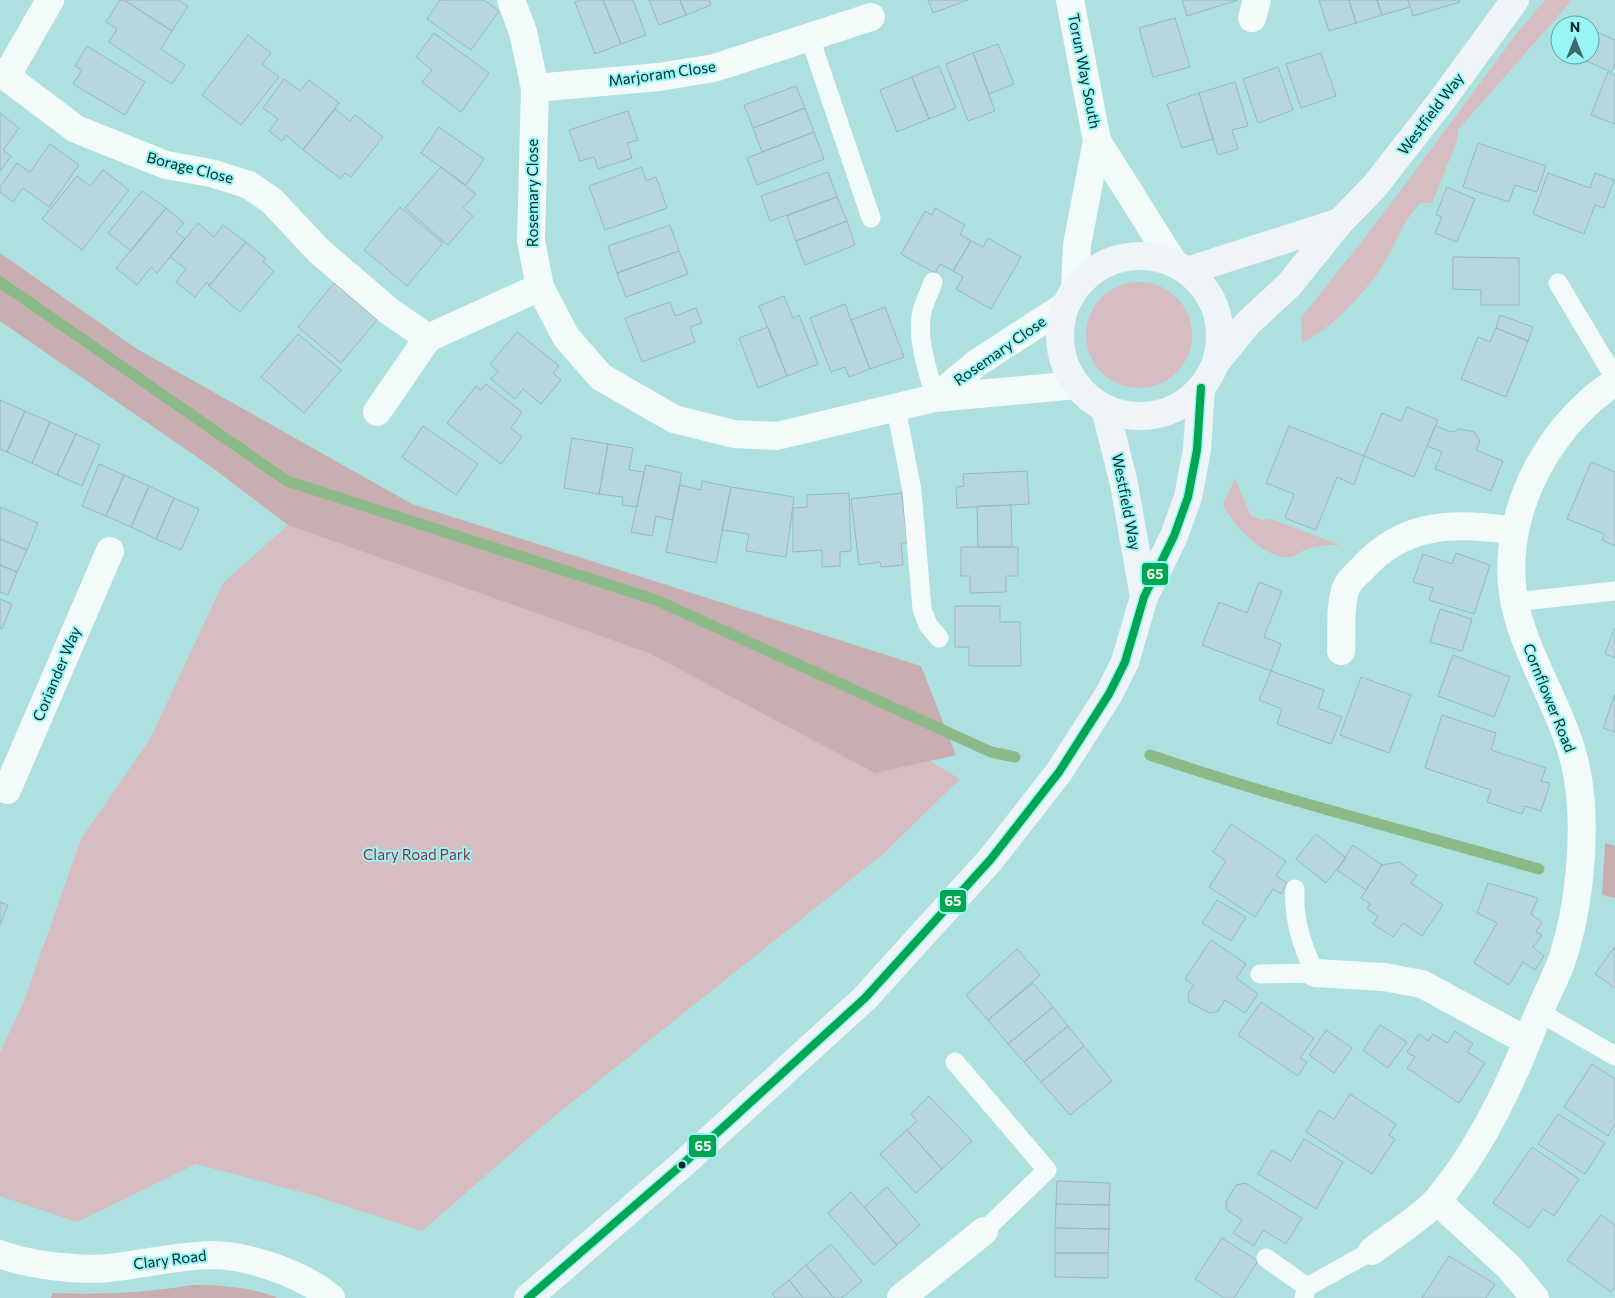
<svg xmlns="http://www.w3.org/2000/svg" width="1615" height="1298" font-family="Commissioner,sans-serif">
  <rect width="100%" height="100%" fill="#ade0df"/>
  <!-- green -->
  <path fill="#d5bdc1" d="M1545,0H1572L1458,130L1457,141L1432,203H1421C1404,219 1398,238 1387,258C1370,288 1333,328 1302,343L1301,318L1387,209L1517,33Z
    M1086 335a53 53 0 1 1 106 0a53 53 0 1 1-106 0Z
    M1235,479L1251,516L1262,520L1271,519L1340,545C1327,545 1317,545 1305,550C1300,552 1296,556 1291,557C1267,561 1231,524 1223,504Z
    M288,525L455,565L796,681L960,779L883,854L551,1119L422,1231L312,1195L196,1164L77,1222L0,1196V1052L23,1004L81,839L150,739L223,583Z"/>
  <!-- forest -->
  <path fill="#c8adb1" d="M0,253L137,349L412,504L921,666L956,755L875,773L649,653L288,525L210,466L0,321Z
    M1605,843L1615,846V898L1602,895Z
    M192,1285C221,1285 251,1287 278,1298H51L52,1293C100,1295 144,1293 192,1285Z"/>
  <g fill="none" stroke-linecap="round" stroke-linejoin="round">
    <!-- stream -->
    <path stroke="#8bba88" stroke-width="11" d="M0,282L287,481L656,600L991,752L1015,757
      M1150,755C1278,799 1409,831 1539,869"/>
  </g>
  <!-- building -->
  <path fill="#b7d6dd" stroke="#9ab9c2" d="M120,0H124L172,31L161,49L185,65L172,84L109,42L117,29L106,22Z
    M124,0H178L188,6L172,31Z
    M440,0H484L499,11L471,50L427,19Z
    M581,0H603L621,44L595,54L575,2Z
    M603,0H633L646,35L621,44Z
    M649,0H680L686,15L659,25Z
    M680,0H709L711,5L686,15Z
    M928,0H968L933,13Z
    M1182,0H1238L1187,16Z
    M1319,0H1349L1356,23L1329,31Z
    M1349,0H1377L1382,15L1356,23Z
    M1377,0H1408L1410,7L1382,15Z
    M1408,0H1459L1460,2L1413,16Z
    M1175,18L1190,67L1153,77L1139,28Z
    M1595,31L1615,40V63L1611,72L1582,59L1584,55H1590V42Z
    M434,33L489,73L461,112L422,82L432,70L416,57Z
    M248,35L271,53L262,64L279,77L241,125L202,95Z
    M998,44L1014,84L989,94L973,53Z
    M87,46L145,82L125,115L73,84L82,70L75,66Z
    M973,53L995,111L968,121L946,64Z
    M1321,53L1336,96L1301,108L1286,64Z
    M939,66L956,108L929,119L912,77Z
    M1278,67L1293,110L1258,123L1243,79Z
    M1608,72L1615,75V124L1591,115Z
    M912,77L929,119L897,132L880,90Z
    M284,79L300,91L309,80L339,103L303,150L286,135L282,141L269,131L278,119L263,108Z
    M1235,82L1248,126L1232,130L1238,149L1218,155L1199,93Z
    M796,86L805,108L753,128L744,105Z
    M1199,93L1213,139L1182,148L1167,104Z
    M805,108L814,132L762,152L753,128Z
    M335,109L350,121L355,115L383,137L351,177L345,173L341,179L303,150Z
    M628,111L638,140L627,143L632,158L598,169L594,157L580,161L569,130Z
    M0,113L19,128L3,150L11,156L0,171Z
    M439,127L484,159L466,185L421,153Z
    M814,132L824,159L757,185L747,158Z
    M1478,143L1546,166L1537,192L1515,185L1509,202L1463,187Z
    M50,144L79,165L49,207L23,188L13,202L0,192V187L17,163L30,172Z
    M441,167L476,194L463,208L473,216L448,245L405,208Z
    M642,167L646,181L656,177L667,208L605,230L589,186Z
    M103,170L129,190L82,250L42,219L77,176L90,186Z
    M828,172L837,197L770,221L761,196Z
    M1548,173L1590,188L1595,173L1614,180L1604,208L1595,205L1584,234L1533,214Z
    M1447,187L1475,199L1457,242L1435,233L1442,217L1436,215Z
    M142,191L166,208L131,251L108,233Z
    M837,197L847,221L796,241L787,216Z
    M400,207L443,243L407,286L364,250Z
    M166,208L184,223L176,232L185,239L157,273L151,267L137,285L116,268Z
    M935,208L965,225L960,234L971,241L953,271L940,264L935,273L901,254L925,211L932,215Z
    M847,221L855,245L805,265L796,241Z
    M198,223L214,237L223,225L246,242L209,286L207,282L195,297L176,282L186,269L170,257Z
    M670,225L679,251L617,273L608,246Z
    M988,238L1021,257L991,309L956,289L963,277L953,271L971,241L983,247Z
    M246,242L266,259L263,262L274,271L240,312L209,286Z
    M679,251L688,274L626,297L617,273Z
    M1453,257L1519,258V305H1481V290L1453,289Z
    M334,283L377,320L341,363L298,327Z
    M784,296L793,318L799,315L818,364L787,376L759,306Z
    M670,302L675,316L696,308L702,323L690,327L695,342L642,362L625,318Z
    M845,304L870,369L849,377L845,367L831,372L810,318Z
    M885,307L904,357L870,369L851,320Z
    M1500,315L1533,327L1528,341L1496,328Z
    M768,327L787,376L758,388L739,338Z
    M1496,328L1528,341L1506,397L1461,379L1478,337L1490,342Z
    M517,332L559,366L553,373L561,380L541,404L523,389L515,399L491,379L498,371L490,364Z
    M298,334L341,370L304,413L261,377Z
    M486,384L522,412L511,428L522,437L501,464L447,423L476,386L481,390Z
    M0,400L25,411L7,452L0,449Z
    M1407,407L1438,420L1414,477L1364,456L1382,413L1401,421Z
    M25,411L50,422L32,463L7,452Z
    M50,422L76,434L57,475L32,463Z
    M423,426L478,464L456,495L402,457Z
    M1289,426L1364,456L1354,485L1337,477L1316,530L1285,518L1294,494L1266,483Z
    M1435,426L1452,432L1460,429L1474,432L1480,441L1476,450L1503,461L1491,491L1435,469L1442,452L1427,446Z
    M76,434L100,445L82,486L57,475Z
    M572,438L608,444L599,494L564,488Z
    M608,444L633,448L629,470L644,472L637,507L622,505L623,497L599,494Z
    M1591,462L1615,472V546L1602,540L1605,534L1567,519Z
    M99,464L124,475L106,516L82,506Z
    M646,465L682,473L672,520L656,516L652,536L631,532Z
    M1027,471L1029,504L957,508L956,487L964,486L963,474Z
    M124,475L149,486L131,527L106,516Z
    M702,481L731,487L716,563L666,552L680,485L701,490Z
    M149,486L174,498L156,539L131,527Z
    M731,487L794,497L786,557L746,551L749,534L722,530Z
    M849,493L851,551L840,552V566L822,567V550L793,552V508L807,507V495Z
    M902,493L907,543H901L903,565L881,567L880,562L859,565L851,499Z
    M174,498L199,509L181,550L156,539Z
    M1011,505L1012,547H978L977,506Z
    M0,507L38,523L27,550L0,539Z
    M0,539L27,550L17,572L0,565Z
    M961,547H1018V576H1006V592L970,593V576H961Z
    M1456,553L1490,565L1474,614L1429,600L1433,588L1413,582L1423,554L1452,564Z
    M0,565L17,572L8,595L0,592Z
    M1259,582L1282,591L1264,637L1281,644L1271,671L1202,645L1219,602L1247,613Z
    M0,599L12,604L2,629L0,628Z
    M955,606H1000V622H1020L1021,666H969V647H955Z
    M1440,609L1472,619L1462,651L1430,642Z
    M1614,629H1615V658L1605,654Z
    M1453,655L1510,677L1494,717L1438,696Z
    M1271,671L1324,690L1318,708L1342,717L1331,744L1277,724L1282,709L1259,700Z
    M1361,677L1411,695L1389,753L1340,735Z
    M1615,694V732L1603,728Z
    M1442,715L1496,733L1491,750L1546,768L1541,781L1550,783L1541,811L1525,806L1522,814L1487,802L1491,790L1425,768Z
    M1231,824L1286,861L1276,876L1287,883L1281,894L1273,889L1255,917L1209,887L1226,861L1213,852Z
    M1316,834L1346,858L1326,883L1296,859Z
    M1353,845L1382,865L1366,890L1337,870Z
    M1399,862L1417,875L1411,883L1443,905L1422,936L1403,923L1393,937L1373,924L1378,916L1367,909L1370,904L1361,898L1382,865Z
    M1488,883L1538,898L1531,914L1542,922L1536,932L1542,935L1533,947L1544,956L1535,970L1523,962L1509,985L1474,963L1497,923L1477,913Z
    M1217,900L1246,917L1231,941L1202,923Z
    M0,902L8,905L0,925Z
    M1211,940L1246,964L1236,978L1258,994L1245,1013L1225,1000L1218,1011L1210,1013L1189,1002L1188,993L1194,985L1185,979Z
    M1615,946V988L1595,974Z
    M1017,949L1040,975L988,1020L966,995Z
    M1033,983L1053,1007L1008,1044L988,1020Z
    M1261,1002L1314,1038L1300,1058L1307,1062L1298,1076L1238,1035Z
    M1053,1007L1068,1026L1024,1062L1008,1044Z
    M1380,1025L1407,1042L1388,1068L1363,1050Z
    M1068,1026L1084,1046L1041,1082L1024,1062Z
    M1326,1030L1352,1048L1334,1073L1309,1055Z
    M1455,1031L1473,1044L1467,1052L1485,1063L1459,1103L1407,1068L1415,1057L1407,1052L1419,1034L1428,1041L1433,1034L1447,1043Z
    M1084,1046L1112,1081L1070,1115L1041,1082Z
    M1592,1064L1615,1079V1124L1608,1136L1564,1107Z
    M1350,1094L1396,1124L1389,1135L1395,1139L1372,1174L1306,1132L1319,1110L1334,1119Z
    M929,1096L972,1141L942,1169L907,1130L917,1121L911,1114Z
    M1558,1114L1605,1143L1585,1174L1538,1144Z
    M907,1130L942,1169L916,1193L880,1154Z
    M1304,1139L1343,1162L1316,1209L1258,1174L1272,1150L1291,1161Z
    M1532,1147L1579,1179L1554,1216L1543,1209L1529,1228L1493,1203Z
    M1057,1181L1110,1183L1109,1205L1056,1204Z
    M1245,1183L1302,1218L1286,1244L1263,1230L1254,1246L1233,1233L1242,1220L1227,1210L1226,1202L1236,1185Z
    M887,1187L920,1225L897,1245L864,1207Z
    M851,1192L897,1245L874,1265L828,1213Z
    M1056,1204L1109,1205V1229L1055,1228Z
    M1601,1215L1615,1225V1286L1611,1292L1567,1260Z
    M1055,1228L1109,1229L1108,1253H1055Z
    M1222,1238L1258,1261L1234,1298H1224L1195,1279Z
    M831,1244L862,1281L842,1298H834L806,1265Z
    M1055,1253H1108V1278L1055,1277Z
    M1449,1256L1495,1284L1486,1298H1422Z
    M806,1265L834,1298H803L789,1280Z
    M789,1280L803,1298H775L772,1294Z"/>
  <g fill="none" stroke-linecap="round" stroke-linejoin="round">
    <!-- lane -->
    <path stroke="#f3fafa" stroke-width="19" d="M810,38L871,218
      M933,282C930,291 925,301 922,311C916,340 928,370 935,398
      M1558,283L1615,378
      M896,408L912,491L922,609L928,625L939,638
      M1515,602L1615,591
      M1260,974L1315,973C1302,946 1293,919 1295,889
      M1539,1012L1615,1056
      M955,1062L1047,1170L984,1231
      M1266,1258L1307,1287L1304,1297
      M1307,1287L1372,1251"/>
    <!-- street -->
    <path stroke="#f3fafa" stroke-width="28" d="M511,0L523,32L535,88L531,241L540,287L566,337L601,377L674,419L734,434L777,436L935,398L1077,385
      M1070,0L1097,141L1077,245L1075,289
      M1252,18L1257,0
      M0,72L76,129L166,165L211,173L249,185L272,201L319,251L389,311L428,338L540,287
      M6,77L50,0
      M535,88L659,77L714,68L871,17
      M1097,141L1173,262
      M935,398L977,363L1065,306
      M377,412L428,338
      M1341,651C1342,634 1339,602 1347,586C1349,580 1357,574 1362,569C1404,521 1457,522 1515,531
      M0,787L7,790L110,551
      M1315,973L1384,977L1422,984L1527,1041
      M1437,1201L1509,1267L1535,1298
      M1372,1251C1390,1237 1425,1215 1438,1199C1481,1148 1511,1084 1535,1022C1542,1004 1551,987 1559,968C1579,915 1587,835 1578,779C1569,720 1532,670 1517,613C1494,527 1543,429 1615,382
      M0,1254C27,1265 80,1271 109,1268C143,1264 177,1256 211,1255C248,1255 303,1274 331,1298
      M901,1298L984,1231"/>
    <!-- secondary -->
    <path stroke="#eef4f7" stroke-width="28" d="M1060 336a80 80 0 1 1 160 0a80 80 0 1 1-160 0Z
      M1187,271L1340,222
      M1216,362L1248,323L1289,285L1340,222L1374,187L1442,100L1515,0
      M1105,408L1124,484L1144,597
      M528,1298L685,1162L865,998L991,859L1059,772L1109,694L1125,662L1144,597L1174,536L1188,497L1197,450L1201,388"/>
    <!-- bus-1 casing -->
    <g stroke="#98f5f4" stroke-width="11">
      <path id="bus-1" d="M528,1298L685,1162L865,998L991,859L1059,772L1109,694L1125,662L1144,597L1174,536L1188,497L1197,450L1201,388"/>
    </g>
    <!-- bus-1 -->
    <use href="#bus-1" stroke="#00a651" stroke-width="8"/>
  </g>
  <!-- markers -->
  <circle fill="#002929" stroke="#98f5f4" stroke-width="2" cx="682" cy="1165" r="4.5"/>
  <g text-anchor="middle" stroke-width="4" stroke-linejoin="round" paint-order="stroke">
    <!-- street labels -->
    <g font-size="15" fill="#002929" stroke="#98f5f4">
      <text transform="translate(1084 71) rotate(79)" y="5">Torun Way South</text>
      <text transform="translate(662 74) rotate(-8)" y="5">Marjoram Close</text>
      <text transform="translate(1431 114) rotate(-53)" y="5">Westfield Way</text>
      <text transform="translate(190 168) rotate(14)" y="5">Borage Close</text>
      <text transform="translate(533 193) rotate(-90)" y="5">Rosemary Close</text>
      <text transform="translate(1000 351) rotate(-35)" y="5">Rosemary Close</text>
      <text transform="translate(1126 502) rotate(79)" y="5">Westfield Way</text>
      <text transform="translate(57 674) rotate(-67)" y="5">Coriander Way</text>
      <text transform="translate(1549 698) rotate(68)" y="5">Cornflower Road</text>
      <text transform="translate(170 1260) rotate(-7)" y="5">Clary Road</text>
    </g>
    <!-- park labels -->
    <g font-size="15" fill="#952b3e" stroke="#98f5f4">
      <text x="417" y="860">Clary Road Park</text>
    </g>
  </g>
  <g stroke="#98f5f4" stroke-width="2">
    <rect x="1141" y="562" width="28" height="24" rx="5" fill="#00a651"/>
    <rect x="939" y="889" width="28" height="24" rx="5" fill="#00a651"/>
    <rect x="688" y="1134" width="29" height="24" rx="5" fill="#00a651"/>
  </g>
  <g font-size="14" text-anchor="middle" font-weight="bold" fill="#fff">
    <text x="1155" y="579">65</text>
    <text x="953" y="906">65</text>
    <text x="703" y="1151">65</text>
  </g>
  <!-- north arrow -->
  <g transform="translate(1575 40)"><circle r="24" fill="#98f5f4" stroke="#5ba3a3"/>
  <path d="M0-4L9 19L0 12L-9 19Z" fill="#3d6969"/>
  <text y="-8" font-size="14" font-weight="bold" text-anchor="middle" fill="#002929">N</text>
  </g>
</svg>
